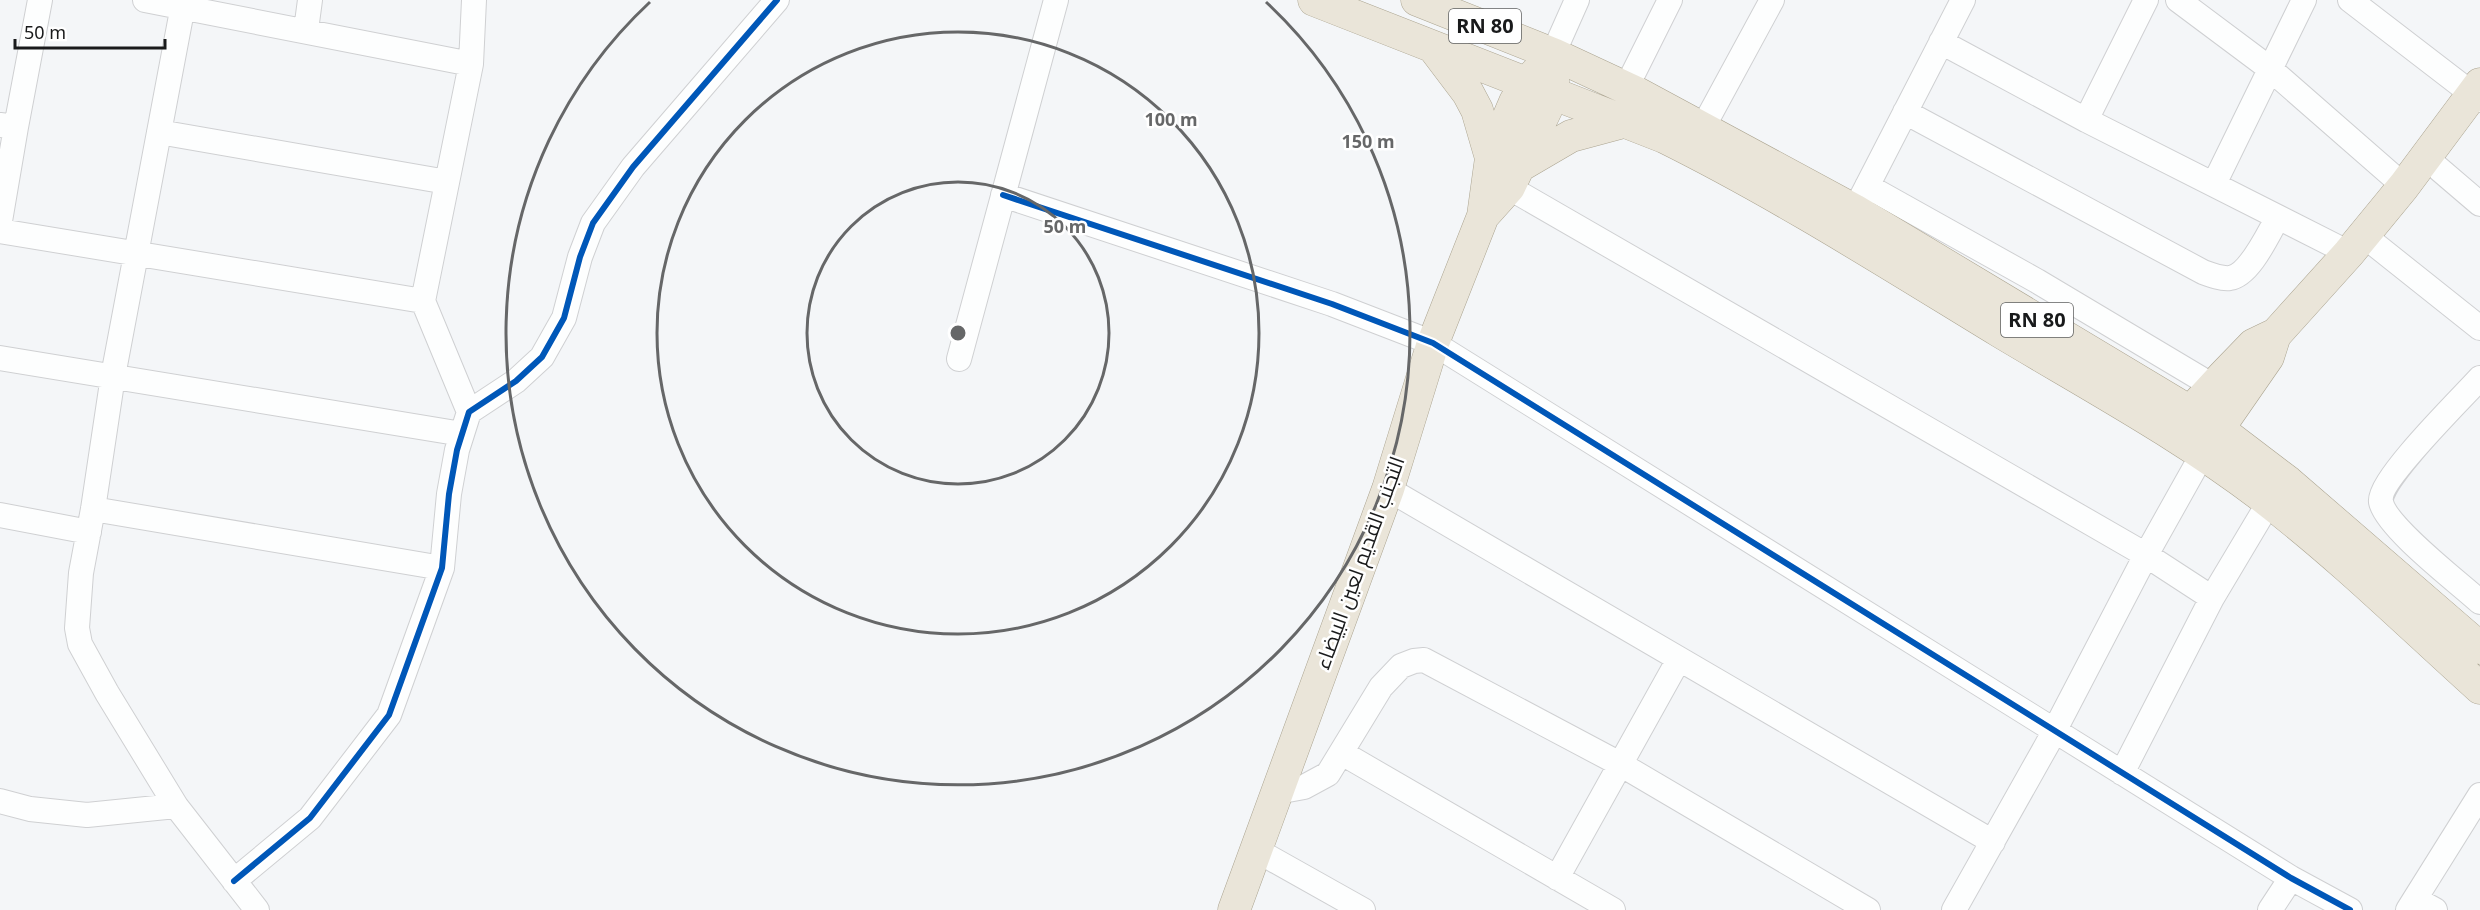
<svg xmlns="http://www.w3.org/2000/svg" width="2480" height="910" font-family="'Noto Sans',Cairo,sans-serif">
  <rect width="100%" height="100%" fill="#f4f6f8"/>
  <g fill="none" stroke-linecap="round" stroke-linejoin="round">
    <!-- minor casing -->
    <g stroke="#cfd0d2" stroke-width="26">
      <path id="minor" d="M145,0L471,64
        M184,0L113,376L93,509L81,573L77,628L80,644L107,693L176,806L257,910
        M2178,0L2269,68L2404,186
        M2350,0L2480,100
        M306,30L310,0
        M1941,42L2086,120L2349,253
        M1553,54L1577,0
        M1626,88L1670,0
        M1905,112L2203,272C2211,275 2221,279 2230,278C2250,275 2268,234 2278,217
        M2086,120L2146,0
        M0,125L16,127L40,0
        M1702,129L1772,0
        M159,132L447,182
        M2425,157L2480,204
        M1496,180L2146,555L2212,598L2122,773
        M2214,184L2304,0
        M1867,186L2037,281L2213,386
        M1003,195L1332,304L1433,343L2291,878L2350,910
        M1860,200L1963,0
        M0,221L16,127
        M0,231L423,301L471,64L474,0
        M2363,235L2480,328
        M423,301L469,412
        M0,358L462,434
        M959,359L1056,0
        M2480,378C2463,397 2377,481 2381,502C2386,527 2458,582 2480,602
        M1388,489L1993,842
        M93,509L442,568
        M0,515L89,532
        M2212,598L2277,489
        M1342,753L1613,910
        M1277,792L1304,787L1328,774L1381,687L1401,666L1414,661L1424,660L1620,764L1868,910
        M0,801L30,809L87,815L176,806
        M1256,850L1363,910
        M1557,878L1679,659
        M234,881L310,818L389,715L442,568L449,494L457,450L469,412L516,381L542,357L564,318L580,257L593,223L633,167L777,0
        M2415,899L2435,910
        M1954,910L2048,743L2146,555L2202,455
        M2270,910L2291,878
        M2408,910L2480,795"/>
    </g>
    <!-- major casing -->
    <g stroke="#aba490" stroke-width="33">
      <path id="major" d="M1314,0L1664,137C1779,194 1889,264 1999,331C2089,385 2184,436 2268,501C2342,558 2410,625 2480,688
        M1417,0L1553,54L1639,94L1854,210L2217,428L2288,482L2480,648
        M1434,48L1468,93L1477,110L1491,158
        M1518,167L1571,136L1623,122
        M1483,216L1509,187L1553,95V75
        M2178,429L2190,412L2224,375L2253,345L2276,334L2349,253L2404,186L2480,84
        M2207,445L2268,357L2275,335
        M1234,910L1388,489L1433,343L1483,216L1491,158L1515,102L1527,82L1540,69"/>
    </g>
    <!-- minor -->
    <use href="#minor" stroke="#fdfefe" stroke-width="24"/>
    <!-- major -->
    <use href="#major" stroke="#eae5d9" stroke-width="32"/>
    <!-- cycleway casing -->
    <g stroke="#fff" stroke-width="10">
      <path id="cycleway" d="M1003,195L1332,304L1433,343L2291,878L2350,910
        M234,881L310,818L389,715L442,568L449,494L457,450L469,412L516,381L542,357L564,318L580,257L593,223L633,167L777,0"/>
    </g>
    <!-- cycleway -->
    <use href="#cycleway" stroke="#0057b8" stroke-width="6"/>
  </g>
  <!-- distance rings -->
  <g fill="none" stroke="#666768" stroke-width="3">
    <circle cx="958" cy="333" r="151"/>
    <circle cx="958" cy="333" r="301"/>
    <path d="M1266 2A452 452 0 1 1 650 2"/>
  </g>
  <g text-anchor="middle" stroke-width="5" stroke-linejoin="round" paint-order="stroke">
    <!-- shield labels -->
    <g fill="#fff" stroke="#5e5f5f" stroke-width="1.5">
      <rect x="1449" y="9" width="72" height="34" rx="4.5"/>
      <rect x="2001" y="303" width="72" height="34" rx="4.5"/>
    </g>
    <g font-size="20" font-weight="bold" fill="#191a1b">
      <text x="1485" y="33">RN 80</text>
      <text x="2037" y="327">RN 80</text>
    </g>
    <!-- street labels -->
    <g font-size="21" fill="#191a1b" stroke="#fff">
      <text transform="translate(1360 563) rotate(-70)" y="7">التجنب القديم لعين البيضاء</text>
    </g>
  </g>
  <circle cx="958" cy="333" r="9" fill="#666768" stroke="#fff" stroke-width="3"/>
  <g font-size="18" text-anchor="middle" font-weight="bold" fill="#666768" stroke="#fff" stroke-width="5" stroke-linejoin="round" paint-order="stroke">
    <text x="1171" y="126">100 m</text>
    <text x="1368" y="148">150 m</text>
    <text x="1065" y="233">50 m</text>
  </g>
  <!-- scale -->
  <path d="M15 39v9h150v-9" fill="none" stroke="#191a1b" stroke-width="3"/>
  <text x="24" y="39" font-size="18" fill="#191a1b" stroke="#ffffff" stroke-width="4.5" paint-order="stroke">50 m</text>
</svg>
